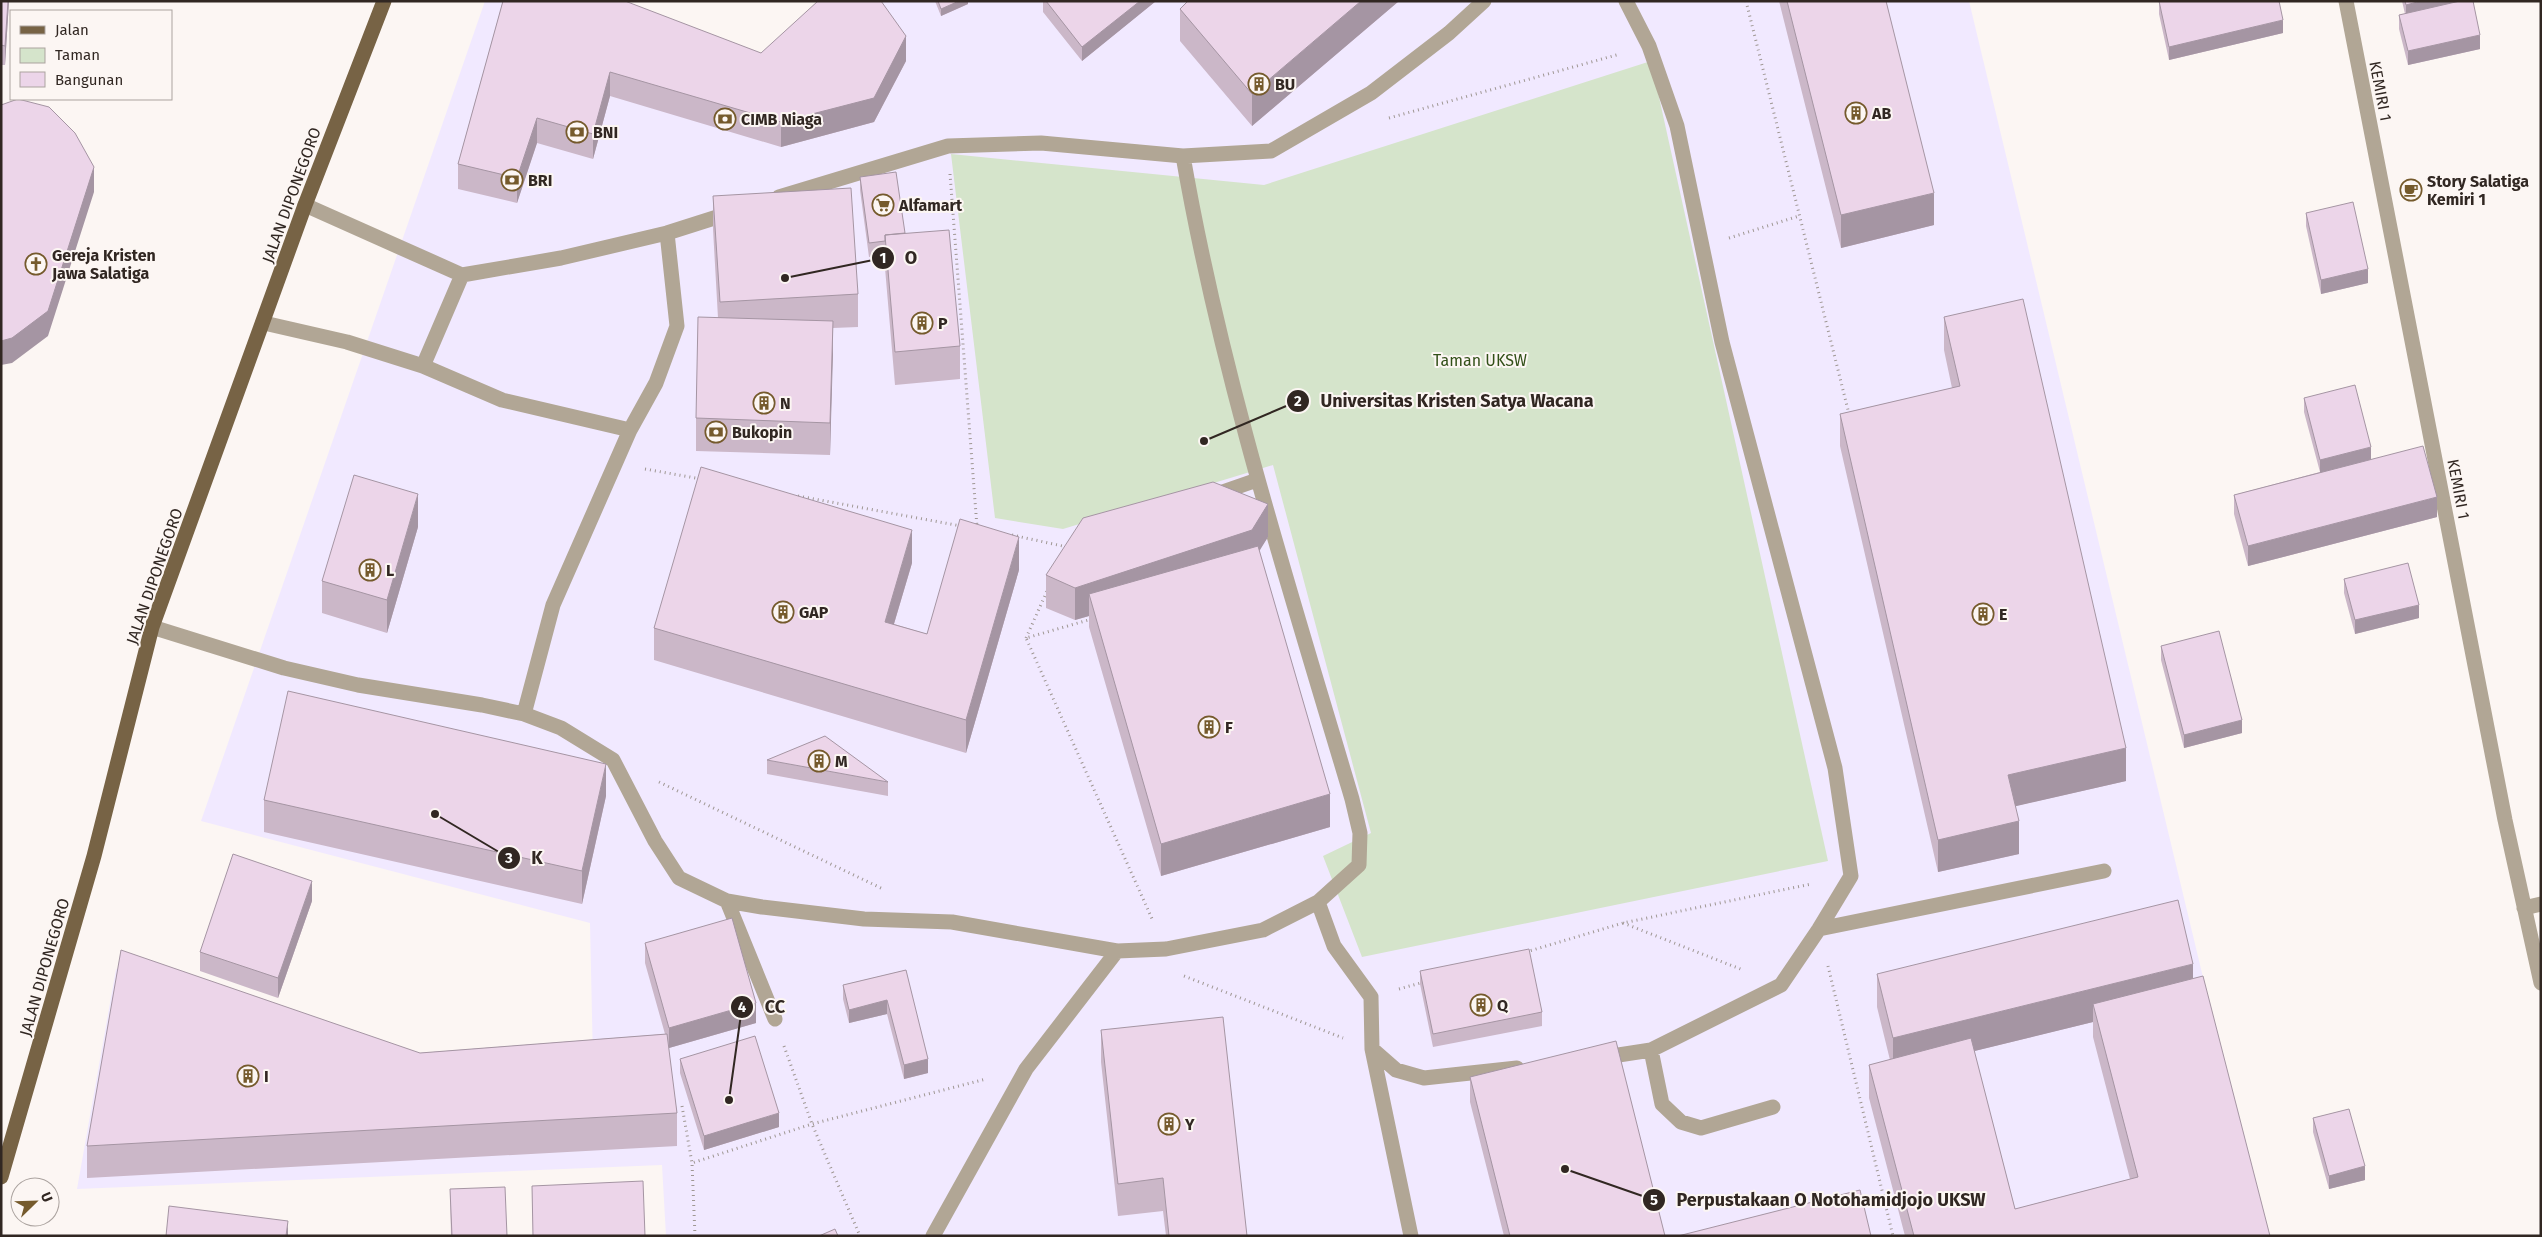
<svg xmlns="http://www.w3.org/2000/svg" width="2542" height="1237" font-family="'Fira Sans',sans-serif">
  <rect width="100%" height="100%" fill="#fcf6f3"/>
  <!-- education -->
  <path fill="#f1e9ff" d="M485,1H617L763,62L829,1H1969L2265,1236H666L662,1165L77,1189L116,969L419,1072L593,1062L590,923L201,821Z"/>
  <!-- green -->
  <path fill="#d5e4cb" d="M1651,61L1828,861L1362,957L1323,856L1371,833L1273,465L1063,529L995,518L951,154L1264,185Z"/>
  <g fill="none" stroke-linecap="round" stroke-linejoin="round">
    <!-- path -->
    <path stroke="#9f9793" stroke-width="3" stroke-dasharray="1 4" stroke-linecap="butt" d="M1746,1L1848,410
      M1389,118L1620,54
      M950,174L977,527
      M1729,238L1799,216
      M645,469L701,479
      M798,496L961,526
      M1012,535L1067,547
      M1092,619L1026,638L1153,921
      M1026,638L1047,591
      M659,782L883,889
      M1623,923L1743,970
      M1526,952L1623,923L1811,884
      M1828,966L1893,1236
      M1184,976L1343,1038
      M1399,989L1424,982
      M784,1046L812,1124L860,1236
      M682,1106L692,1163
      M695,1236L692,1163L812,1124L986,1079"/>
    <!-- minor -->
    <path stroke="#b1a695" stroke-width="15" d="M2346,1L2505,820L2541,983
      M1183,156C1221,375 1289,587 1352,799L1360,833L1359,865L1318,902
      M779,197L948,146L1041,143L1183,156L1271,151L1371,93L1449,33L1484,1
      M305,205L462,275L561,258L667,233L733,212
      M264,323L347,342L423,366L502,400L630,430L656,383L677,326L667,233
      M423,366L462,275
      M1211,496L1257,480
      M152,627L284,668L358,685L482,705L524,714L561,728L613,760L655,841L679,878L727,901L762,907L864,919L952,922L1117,951L1166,949L1263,930L1318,902L1334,946L1371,997L1372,1049L1396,1070L1424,1078L1517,1068
      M524,714L553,605L630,430
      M727,901L775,1019
      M2524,908L2541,904
      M1819,929L2104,871
      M1372,1049L1411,1236
      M1651,1050L1662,1104L1681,1122L1701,1128L1773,1107
      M1599,1058L1651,1050L1781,985L1819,929L1851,876L1835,768L1722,342L1677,126L1649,46L1626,1
      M933,1236L1026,1069L1117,951"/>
    <!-- major -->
    <path stroke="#776345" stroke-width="15" d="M1,1177L94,856L152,627L305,205L384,1"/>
  </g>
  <!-- wall -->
  <path fill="#cbb7c8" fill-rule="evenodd" d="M1,1H9L5,65H1Z
    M503,1L761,53L906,61L874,122L781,147L610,96L593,159L537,143L517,203L458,189V164Z
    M935,1H968V4L941,16Z
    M1043,1H1156L1082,61L1043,12Z
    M1399,1L1252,126L1180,41V9Z
    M1779,1H1886L1934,225L1841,248Z
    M2159,1L2283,33L2169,60L2159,14Z
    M2402,1H2474V2L2473,3L2480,49L2408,65L2399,29V15L2405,14Z
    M860,177L905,233L960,346V379L895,385L885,268V254L869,257L860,190Z
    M713,196L858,294V327L833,328L830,455L696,451V418L718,318L713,229Z
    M2306,213L2368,283L2321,294L2306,226Z
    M1944,317L2126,781L2015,806L2019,854L1938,872L1840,446V414L1952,388L1944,350Z
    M2304,398L2371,459L2437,517L2248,566L2234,514V495L2320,472L2304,412Z
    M418,527L387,633L322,613V581Z
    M1268,537L1259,550L1330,827L1161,876L1089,627V616L1075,620L1046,608V575Z
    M912,563L894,624L927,634L1019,570L966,753L654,660V628Z
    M2344,579L2419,618L2355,634L2344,593Z
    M2161,646L2242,733L2184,748L2161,660Z
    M767,760L888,782V796L767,774Z
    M606,796L582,904L264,832V800Z
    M312,901L278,998L200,971V952Z
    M645,943L756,1023L669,1048L668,1045L677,1113V1146L87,1178V1146L420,1053L665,1034L645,963Z
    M906,970L928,1073L904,1079L887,1014L849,1023L843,999V985Z
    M1420,971L1542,1012V1026L1433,1047L1420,984Z
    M1877,974L2193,978L2270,1236H1905L1869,1098V1065L1890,1060L1877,1007ZM2093,1022V1037L2130,1179L2015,1209L1974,1051Z
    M1101,1030L1247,1236H1166L1163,1211L1118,1216L1101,1062Z
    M680,1059L779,1127L704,1150L680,1073Z
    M1470,1077L1665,1236H1504L1470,1102Z
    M2313,1118L2365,1180L2329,1189L2313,1132Z
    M532,1186L645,1236H533Z
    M450,1189L507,1236H451Z"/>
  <!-- shaded-wall -->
  <path fill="#a595a3" d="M8,1H9L5,65V46Z
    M959,1H968V4L941,16V9Z
    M1140,1H1156L1082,61V47Z
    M1361,1H1399L1252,126V94Z
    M2421,1H2474V2L2406,18V5Z
    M2283,20V33L2169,60V47Z
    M2480,35V49L2408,65V51Z
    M906,36V61L874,122L781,147V122Z
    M610,72V96L593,159V134Z
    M537,118V143L517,203V178Z
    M94,167V192L48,336L12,363L1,365V341Z
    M1934,193V225L1841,248V215Z
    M2368,269V283L2321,294V280Z
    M833,321V354L830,455V423Z
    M2371,447V460L2320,474V460Z
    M418,494V527L387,633V600Z
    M2437,497V517L2248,566V546Z
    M1268,504V537L1252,563L1089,594V616L1075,620V588Z
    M912,530V563L885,654V622Z
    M1019,537V570L966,753V720Z
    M2419,605V618L2355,634V620Z
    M2242,720V733L2184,748V735Z
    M2126,748V781L2008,808V775Z
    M606,764V796L582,904V871Z
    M1330,794V827L1161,876V844Z
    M2019,821V854L1938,872V840Z
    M312,881V901L278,998V978Z
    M2193,964V997L2093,1004V1022L1893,1071V1038Z
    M887,1000V1014L849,1023V1010Z
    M756,1003V1023L669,1048V1028Z
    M928,1059V1073L904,1079V1065Z
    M779,1113V1127L704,1150V1136Z
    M2365,1166V1180L2329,1189V1176Z
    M288,1221V1236H286Z"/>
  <!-- building -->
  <path fill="#ecd5e9" stroke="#a595a3" d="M1,1H8L5,46L1,45Z
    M503,1H625L761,53L818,1H881L906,36L874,98L781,122L610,72L593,134L537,118L517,178L458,164Z
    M938,1H959L941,9Z
    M1046,1H1140L1082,47Z
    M1188,1H1361L1252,94L1180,9Z
    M1787,1H1886L1934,193L1841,215Z
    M2159,1H2279L2283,20L2169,47Z
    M2405,1H2421L2406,5Z
    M2460,1H2473L2480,35L2408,51L2399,15Z
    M18,99L49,107L75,133L94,167L48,311L12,338L1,341V105Z
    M896,172L905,233L885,235V241L869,243L860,177Z
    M851,188L858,294L720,302L713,196Z
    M2353,202L2368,269L2321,280L2306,213Z
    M949,230L960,346L895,352L885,235Z
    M2023,299L2126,748L2008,775L2019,821L1938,840L1840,414L1960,386L1944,317Z
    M698,317L833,321L830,423L696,418Z
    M2355,385L2371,447L2320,460L2304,398Z
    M2423,446L2437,497L2248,546L2234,495Z
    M701,467L912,530L885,622L927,634L960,519L1019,537L966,720L654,628Z
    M354,475L418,494L387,600L322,581Z
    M1213,482L1268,504L1252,530L1075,588L1046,575L1083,518Z
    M1258,546L1330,794L1161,844L1089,594Z
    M2408,563L2419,605L2355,620L2344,579Z
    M2219,631L2242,720L2184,735L2161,646Z
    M288,691L606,764L582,871L264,800Z
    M825,736L888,782L767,760Z
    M233,854L312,881L278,978L200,952Z
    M2178,900L2193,964L1893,1038L1877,974Z
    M732,918L756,1003L669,1028L645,943Z
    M1529,949L1542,1012L1433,1034L1420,971Z
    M121,950L420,1053L667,1034L677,1113L87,1146Z
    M906,970L928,1059L904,1065L887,1000L849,1010L843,985Z
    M2203,976L2270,1236H1914L1869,1065L1971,1038L2015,1209L2138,1177L2093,1004Z
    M1223,1017L1247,1236H1169L1163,1178L1118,1184L1101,1030Z
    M755,1036L779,1113L704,1136L680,1059Z
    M1616,1041L1665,1236H1510L1470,1077Z
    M2349,1109L2365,1166L2329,1176L2313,1118Z
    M643,1181L645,1236H533L532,1186Z
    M505,1187L507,1236H452L450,1189Z
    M1860,1190L1871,1236H1678Z
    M169,1206L288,1221L286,1236H166Z
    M835,1229L838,1236H819Z"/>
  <!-- icons -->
  <defs>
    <g id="building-ring" transform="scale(1.125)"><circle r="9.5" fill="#fcf6f3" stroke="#755a2c" stroke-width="1.5"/><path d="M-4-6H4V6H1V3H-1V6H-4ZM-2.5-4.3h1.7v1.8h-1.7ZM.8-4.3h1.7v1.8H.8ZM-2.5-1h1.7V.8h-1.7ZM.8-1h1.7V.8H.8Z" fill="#755a2c"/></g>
    <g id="bank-ring" transform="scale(1.125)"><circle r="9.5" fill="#fcf6f3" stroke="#755a2c" stroke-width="1.5"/><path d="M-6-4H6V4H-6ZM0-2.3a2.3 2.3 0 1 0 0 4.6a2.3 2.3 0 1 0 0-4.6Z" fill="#755a2c"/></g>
    <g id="cafe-ring" transform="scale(1.125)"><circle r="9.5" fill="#fcf6f3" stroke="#755a2c" stroke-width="1.5"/><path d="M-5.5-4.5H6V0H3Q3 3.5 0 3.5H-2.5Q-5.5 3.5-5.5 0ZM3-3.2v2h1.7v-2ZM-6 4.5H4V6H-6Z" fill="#755a2c"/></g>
    <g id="supermarket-ring" transform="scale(1.125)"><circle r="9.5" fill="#fcf6f3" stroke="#755a2c" stroke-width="1.5"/><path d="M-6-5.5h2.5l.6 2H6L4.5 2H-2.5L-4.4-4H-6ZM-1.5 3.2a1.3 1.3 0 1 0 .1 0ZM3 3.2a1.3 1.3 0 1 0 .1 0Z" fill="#755a2c"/></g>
    <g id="church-ring" transform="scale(1.125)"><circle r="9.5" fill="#fcf6f3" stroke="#755a2c" stroke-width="1.5"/><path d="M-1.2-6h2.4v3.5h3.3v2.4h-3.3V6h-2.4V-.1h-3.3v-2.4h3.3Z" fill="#755a2c"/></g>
  </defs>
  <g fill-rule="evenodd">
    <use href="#building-ring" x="1259" y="84"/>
    <use href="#building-ring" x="1856" y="113"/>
    <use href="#bank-ring" x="725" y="119"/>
    <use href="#bank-ring" x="577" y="132"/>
    <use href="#bank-ring" x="512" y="180"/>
    <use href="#cafe-ring" x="2411" y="190"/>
    <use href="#supermarket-ring" x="883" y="205"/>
    <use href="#church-ring" x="36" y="264"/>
    <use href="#building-ring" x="922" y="323"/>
    <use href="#building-ring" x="764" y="403"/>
    <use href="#bank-ring" x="716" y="432"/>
    <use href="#building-ring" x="370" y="570"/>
    <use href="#building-ring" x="783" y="612"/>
    <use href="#building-ring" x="1983" y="614"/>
    <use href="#building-ring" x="1209" y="727"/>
    <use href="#building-ring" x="819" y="761"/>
    <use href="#building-ring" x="1481" y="1005"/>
    <use href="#building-ring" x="248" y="1076"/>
    <use href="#building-ring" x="1169" y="1124"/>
  </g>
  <g text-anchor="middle" stroke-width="4" stroke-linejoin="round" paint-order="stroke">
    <!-- poi labels -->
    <g font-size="16" font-weight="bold" fill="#312722" stroke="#fcf6f3" text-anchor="start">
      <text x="1275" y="90">BU</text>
      <text x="1872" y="119">AB</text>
      <text x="741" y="125">CIMB Niaga</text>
      <text x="593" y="138">BNI</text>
      <text x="528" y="186">BRI</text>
      <text x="2427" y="187">Story Salatiga<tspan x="2427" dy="18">Kemiri 1</tspan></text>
      <text x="899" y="211">Alfamart</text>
      <text x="52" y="261">Gereja Kristen<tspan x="52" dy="18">Jawa Salatiga</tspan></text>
      <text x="938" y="329">P</text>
      <text x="780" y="409">N</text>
      <text x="732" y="438">Bukopin</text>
      <text x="386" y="576">L</text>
      <text x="799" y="618">GAP</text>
      <text x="1999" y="620">E</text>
      <text x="1225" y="733">F</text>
      <text x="835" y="767">M</text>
      <text x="1497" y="1011">Q</text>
      <text x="264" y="1082">I</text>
      <text x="1185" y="1130">Y</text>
    </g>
    <!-- street labels -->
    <g font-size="16" fill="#312722" stroke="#fcf6f3">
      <text transform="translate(2381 91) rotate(79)" y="6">KEMIRI 1</text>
      <text transform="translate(291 195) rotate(-70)" y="6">JALAN DIPONEGORO</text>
      <text transform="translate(2459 489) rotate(79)" y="6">KEMIRI 1</text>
      <text transform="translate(154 576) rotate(-71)" y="6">JALAN DIPONEGORO</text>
      <text transform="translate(44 967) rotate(-74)" y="6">JALAN DIPONEGORO</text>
    </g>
    <!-- park labels -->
    <g font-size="16" fill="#325018" stroke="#fcf6f3">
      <text x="1480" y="366">Taman UKSW</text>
    </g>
  </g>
  <!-- callouts -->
  <path fill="none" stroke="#312722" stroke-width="2" d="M785 278L883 258M1204 441L1298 401M435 814L509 858M729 1100L742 1007M1565 1169L1654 1200"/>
  <g fill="#312722" stroke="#fcf6f3" stroke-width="2">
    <circle cx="785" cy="278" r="5"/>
    <circle cx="1204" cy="441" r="5"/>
    <circle cx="435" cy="814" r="5"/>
    <circle cx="729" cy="1100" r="5"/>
    <circle cx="1565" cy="1169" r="5"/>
    <circle cx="883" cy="258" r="12"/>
    <circle cx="1298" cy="401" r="12"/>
    <circle cx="509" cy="858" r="12"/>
    <circle cx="742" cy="1007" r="12"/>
    <circle cx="1654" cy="1200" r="12"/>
  </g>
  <g font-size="15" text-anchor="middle" font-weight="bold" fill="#fff">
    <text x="883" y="263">1</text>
    <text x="1298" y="406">2</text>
    <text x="509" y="863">3</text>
    <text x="742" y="1012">4</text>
    <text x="1654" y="1205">5</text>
  </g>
  <g font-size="18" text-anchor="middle" font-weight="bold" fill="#312722" stroke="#fcf6f3" stroke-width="4" stroke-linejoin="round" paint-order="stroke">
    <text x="911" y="264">O</text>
    <text x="1457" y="407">Universitas Kristen Satya Wacana</text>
    <text x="537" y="864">K</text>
    <text x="775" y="1013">CC</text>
    <text x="1831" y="1206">Perpustakaan O Notohamidjojo UKSW</text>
  </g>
  <!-- border -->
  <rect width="2542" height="1237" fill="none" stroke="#312722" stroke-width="5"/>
  <!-- legend -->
  <rect x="10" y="10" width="162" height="90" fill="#fcf6f3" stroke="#aba39f"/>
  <rect x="20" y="26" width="25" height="8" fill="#776345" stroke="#aba39f"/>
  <text x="55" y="35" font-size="15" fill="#312722">Jalan</text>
  <rect x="20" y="48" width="25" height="15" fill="#d5e4cb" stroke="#aba39f"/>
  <text x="55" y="60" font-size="15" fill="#312722">Taman</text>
  <rect x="20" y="72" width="25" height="15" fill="#ecd5e9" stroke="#aba39f"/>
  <text x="55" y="85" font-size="15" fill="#312722">Bangunan</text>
  <!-- north arrow -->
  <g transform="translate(35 1202) rotate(67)"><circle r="24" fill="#fcf6f3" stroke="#aba39f"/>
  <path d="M0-4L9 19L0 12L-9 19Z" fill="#755a2c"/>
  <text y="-8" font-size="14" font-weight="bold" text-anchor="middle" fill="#312722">U</text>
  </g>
</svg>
